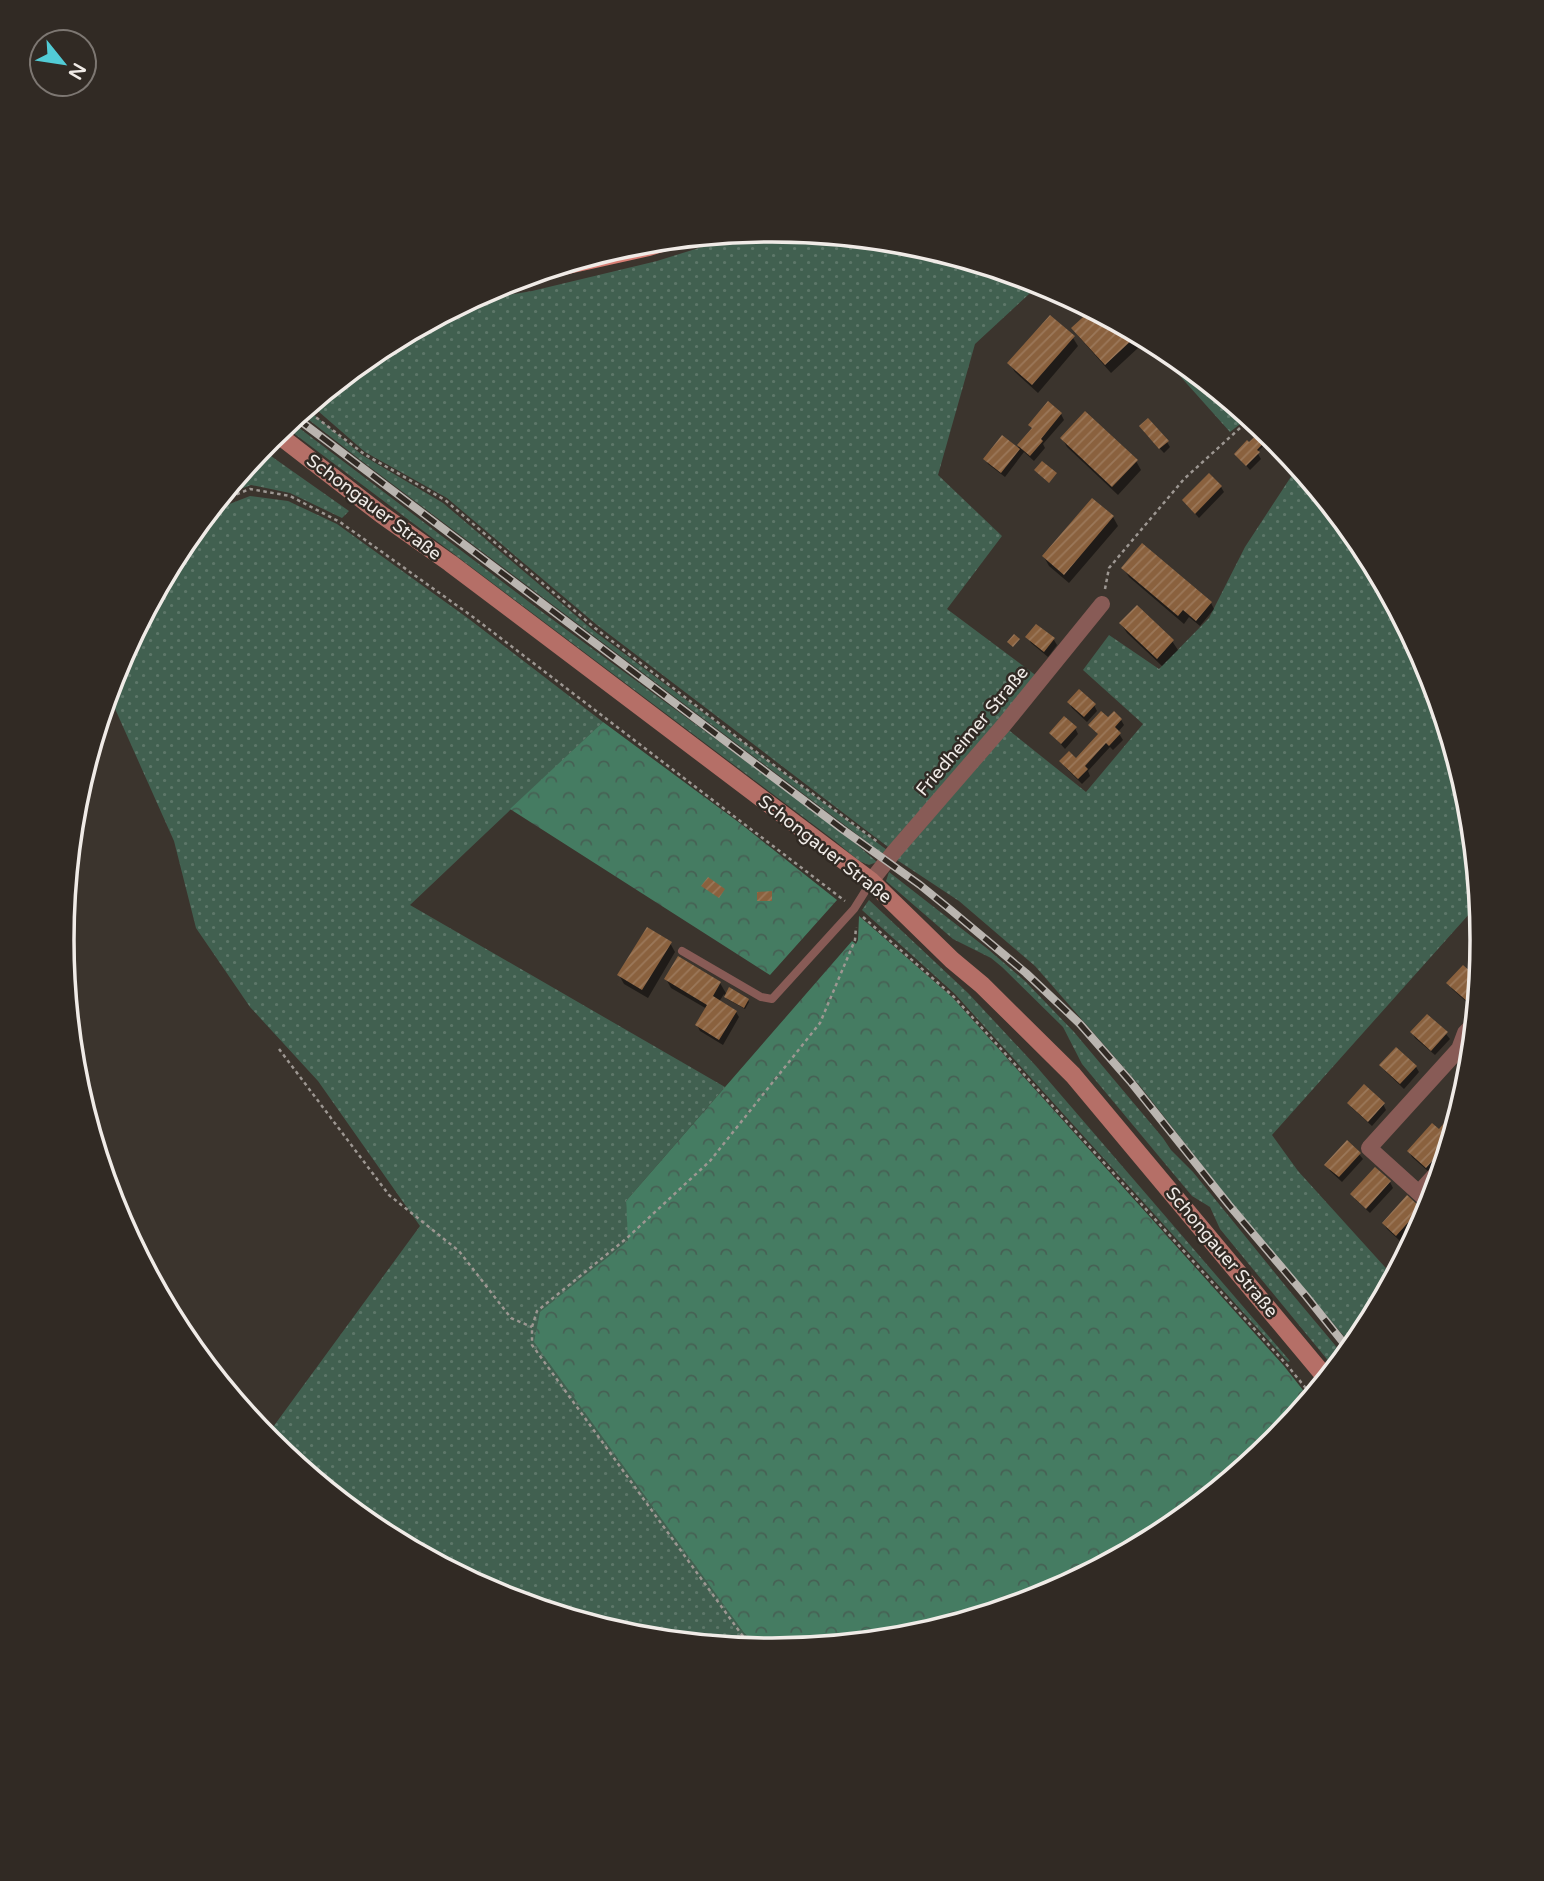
<svg xmlns="http://www.w3.org/2000/svg" width="1544" height="1881" font-family="'Varela Round',sans-serif">
  <defs>
    <pattern id="grass-dots" width="8" height="8" patternUnits="userSpaceOnUse" patternTransform="scale(1.75)"><rect width="8" height="8" fill="#416050"/><path d="M2 2h.1M6 6h.1" fill="none" stroke="#5d7769" stroke-width="1.8" stroke-linecap="round"/></pattern>
    <pattern id="forest-crowns" width="20" height="18" patternUnits="userSpaceOnUse" patternTransform="scale(1.75)"><rect width="20" height="18" fill="#457c62"/><path d="M2 6a3 3 0 1 1 6 0M12 15a3 3 0 1 1 6 0" fill="none" stroke="#466154"/></pattern>
    <pattern id="building-hatch" width="6" height="6" patternUnits="userSpaceOnUse" patternTransform="scale(1.75)"><rect width="6" height="6" fill="#8a613e"/><path d="M-1 1l2-2M0 6l6-6M5 7l2-2" fill="none" stroke="#9b785a"/></pattern>
  </defs>
  <rect width="100%" height="100%" fill="#3b342d"/>
  <!-- grass -->
  <path fill="url(#grass-dots)" d="M772,230L911,243L1041,283L975,344L938,475L1002,536L947,609L1038,677L892,850L597,625L447,498L365,452L310,404L377,349L465,302L532,291L657,261L750,232Z
    M1146,338L1167,350L1249,417L1230,432Z
    M306,408L362,455L443,503L594,631L887,850L883,854L359,459L300,413Z
    M290,421L541,611L841,831L877,862L869,865L859,861L835,841L284,426Z
    M261,449L349,511L342,518L290,493L251,485L222,496Z
    M1298,466L1363,546L1429,669L1469,802L1479,903L1272,1135L1298,1171L1394,1277L1363,1336L1353,1347L1231,1202L1140,1086L1035,966L959,901L894,858L1006,728L1086,792L1143,724L1083,670L1109,635L1159,669L1209,618L1245,547Z
    M250,496L288,501L337,524L469,619L603,722L410,905L725,1087L626,1201L629,1241L541,1312L624,1465L744,1633L763,1650L633,1638L500,1597L377,1531L265,1438L420,1226L318,1081L250,1007L196,928L174,841L108,693L116,668L181,545L209,512Z
    M889,872L989,950L1025,981L1074,1032L1163,1138L1171,1150L1193,1172L1288,1289L1345,1357L1335,1369L1220,1229L1210,1207L1192,1196L1082,1064L1063,1027L1002,967L991,958L953,939L886,881Z
    M869,900L968,993L1036,1066L1290,1361L1288,1362L955,994L862,910Z"/>
  <!-- forest -->
  <path fill="url(#forest-crowns)" d="M603,722L741,824L837,900L770,975L510,809Z
    M859,916L952,997L1284,1366L1310,1399L1274,1443L1167,1532L1044,1597L910,1638L772,1651L763,1650L744,1633L534,1342L540,1312L628,1241L626,1201L852,941L856,944L858,940Z"/>
  <!-- shadow -->
  <path fill="#0007" d="M1093,310L1119,324L1133,339L1138,348L1111,373L1079,337L1074,328Z
    M1073,338L1078,346L1038,393L1015,372L1010,364Z
    M1048,403L1061,414L1064,420L1043,444L1045,448L1034,461L1024,452L1005,477L988,464L985,459L1017,449L1033,429Z
    M1144,432L1167,442L1170,447L1164,453Z
    M1262,432L1269,441L1257,452L1261,459L1250,470L1236,454L1254,450Z
    M1062,438L1136,461L1141,470L1118,495L1067,447Z
    M1221,487L1224,492L1199,518L1184,501Z
    M1093,500L1113,517L1118,526L1069,583L1049,566L1044,557Z
    M1124,569L1211,603L1214,609L1200,626L1189,617L1184,624L1129,577Z
    M1121,624L1172,641L1178,650L1162,666L1127,633Z
    M1037,626L1054,640L1057,645L1048,657L1031,643L1028,638Z
    M1069,702L1094,705L1097,711L1087,722L1072,708Z
    M1121,720L1124,725L1118,732L1123,740L1113,750L1110,747L1088,771L1090,776L1082,784L1065,767L1061,761L1076,760L1114,724Z
    M1075,728L1078,734L1065,749L1051,733Z
    M670,943L675,952L648,998L624,984L619,975Z
    M666,979L720,983L727,995L748,1000L749,1002L745,1009L727,999L724,994L719,1002L736,1012L739,1017L723,1045L700,1031L697,1025L707,1009L671,988Z
    M1479,981L1477,1000L1471,1006L1452,989L1449,983Z
    M1412,1032L1446,1034L1450,1039L1435,1055L1415,1038Z
    M1382,1065L1416,1067L1419,1072L1404,1089L1385,1071Z
    M1349,1103L1383,1104L1386,1110L1372,1126L1352,1108Z
    M1459,1112L1451,1139L1447,1136L1450,1142L1446,1154L1430,1173L1412,1157L1409,1151L1445,1137Z
    M1359,1154L1363,1159L1342,1182L1330,1171L1327,1165Z
    M1375,1169L1390,1182L1393,1188L1370,1213L1356,1200L1353,1195Z
    M1420,1209L1423,1215L1400,1241L1387,1229L1384,1224Z"/>
  <!-- building -->
  <path fill="url(#building-hatch)" d="M1092,309L1124,327L1134,338L1105,365L1071,328Z
    M1050,315L1075,336L1032,385L1007,363Z
    M1048,401L1062,413L1041,439L1043,441L1030,456L1017,445L1032,428L1028,425Z
    M1085,411L1138,460L1112,487L1060,438Z
    M1148,418L1169,441L1159,449L1139,426Z
    M1262,430L1269,437L1257,450L1260,452L1246,466L1234,454L1247,440L1249,442Z
    M1002,435L1020,449L1001,473L983,459Z
    M1042,461L1057,473L1049,483L1034,470Z
    M1209,473L1222,486L1195,514L1182,500Z
    M1092,498L1114,516L1064,575L1042,556Z
    M1142,543L1212,602L1196,621L1183,610L1178,616L1121,568Z
    M1137,605L1174,640L1157,659L1119,623Z
    M1036,624L1055,638L1044,652L1025,637Z
    M1014,634L1020,639L1013,647L1007,642Z
    M1079,689L1096,704L1084,717L1067,702Z
    M1101,711L1108,717L1114,711L1122,719L1115,727L1121,733L1109,746L1106,743L1085,766L1088,769L1078,779L1059,761L1069,751L1076,758L1098,734L1088,725Z
    M1064,716L1077,727L1061,744L1049,733Z
    M708,877L725,889L719,898L701,886Z
    M772,891V901H757V892Z
    M647,927L672,942L642,990L617,975Z
    M678,956L721,982L713,996L737,1011L719,1040L695,1025L707,1005L664,979Z
    M1463,965L1479,979L1478,990L1468,1002L1446,983Z
    M729,987L749,999L744,1008L724,997Z
    M1427,1014L1448,1032L1431,1051L1410,1032Z
    M1396,1047L1417,1066L1400,1084L1379,1065Z
    M1364,1084L1385,1103L1368,1122L1347,1103Z
    M1457,1108L1460,1110L1450,1141L1426,1168L1407,1151L1432,1123L1439,1129Z
    M1347,1140L1361,1153L1339,1177L1324,1165Z
    M1375,1167L1391,1181L1366,1209L1350,1194Z
    M1407,1195L1421,1208L1396,1236L1382,1223Z"/>
  <g fill="none" stroke-linecap="round" stroke-linejoin="round">
    <!-- path -->
    <path stroke="#9d9792" stroke-width="2.5" stroke-dasharray="3.5 3.5" stroke-linecap="butt" d="M305,409L364,454L445,500L595,628L759,754L879,843
      M217,502L250,489L290,496L340,522L473,617L845,901
      M1105,589L1109,568L1184,479L1251,418
      M863,917L954,997L1287,1365L1313,1397
      M279,1049L389,1195L459,1251L511,1318L532,1327
      M759,1650L742,1635L532,1345V1327L537,1311L627,1238L710,1161L820,1023L855,940L856,927"/>
    <!-- service -->
    <path stroke="#885b56" stroke-width="8" d="M682,951L761,997L772,999L854,909L871,882
      M1416,1190L1446,1157"/>
    <!-- minor -->
    <path stroke="#885b56" stroke-width="16" d="M871,881L893,853L1003,726L1102,604
      M1431,1204L1369,1148L1459,1049L1465,1033L1475,1023"/>
    <!-- secondary -->
    <path stroke="#b56f67" stroke-width="18" d="M276,433L382,515L450,563L871,881L952,960L982,985L1073,1075L1327,1379"/>
    <!-- primary -->
    <path stroke="#d87e74" stroke-width="18" d="M541,271L649,247L675,239"/>
    <!-- rail casing -->
    <g stroke="#bab5b0" stroke-width="8">
      <path id="rail" d="M295,417L842,829L920,885L952,911L1026,973L1080,1024L1130,1081L1229,1205L1306,1296L1350,1351"/>
    </g>
    <!-- rail -->
    <use href="#rail" stroke="#312a24" stroke-width="5" stroke-dasharray="16" stroke-linecap="butt"/>
  </g>
  <g text-anchor="middle" stroke-width="5" stroke-linejoin="round" paint-order="stroke">
    <!-- street labels -->
    <g font-size="18" fill="#f0ebe7" stroke="#312a24">
      <text transform="translate(374 507) rotate(37)" y="6">Schongauer Straße</text>
      <text transform="translate(972 731) rotate(-50)" y="6">Friedheimer Straße</text>
      <text transform="translate(825 849) rotate(38)" y="6">Schongauer Straße</text>
      <text transform="translate(1222 1252) rotate(50)" y="6">Schongauer Straße</text>
    </g>
  </g>
  <!-- crop -->
  <path d="M0 0H1544V1881H0ZM74 940a698 698 0 1 1 1396 0a698 698 0 1 1-1396 0Z" fill="#312a24" fill-rule="evenodd"/>
  <path fill="none" stroke="#f0ebe7" stroke-width="3.5" d="M74 940a698 698 0 1 1 1396 0a698 698 0 1 1-1396 0Z"/>
  <!-- north arrow -->
  <g transform="translate(63 63) rotate(120)"><circle r="33" fill="#312a24" stroke="#7d7772" stroke-width="2"/>
  <path d="M0-5L12 26L0 18L-12 26Z" fill="#52ccd6"/>
  <text y="-10" font-size="19" font-weight="bold" text-anchor="middle" fill="#f0ebe7">N</text>
  </g>
</svg>
